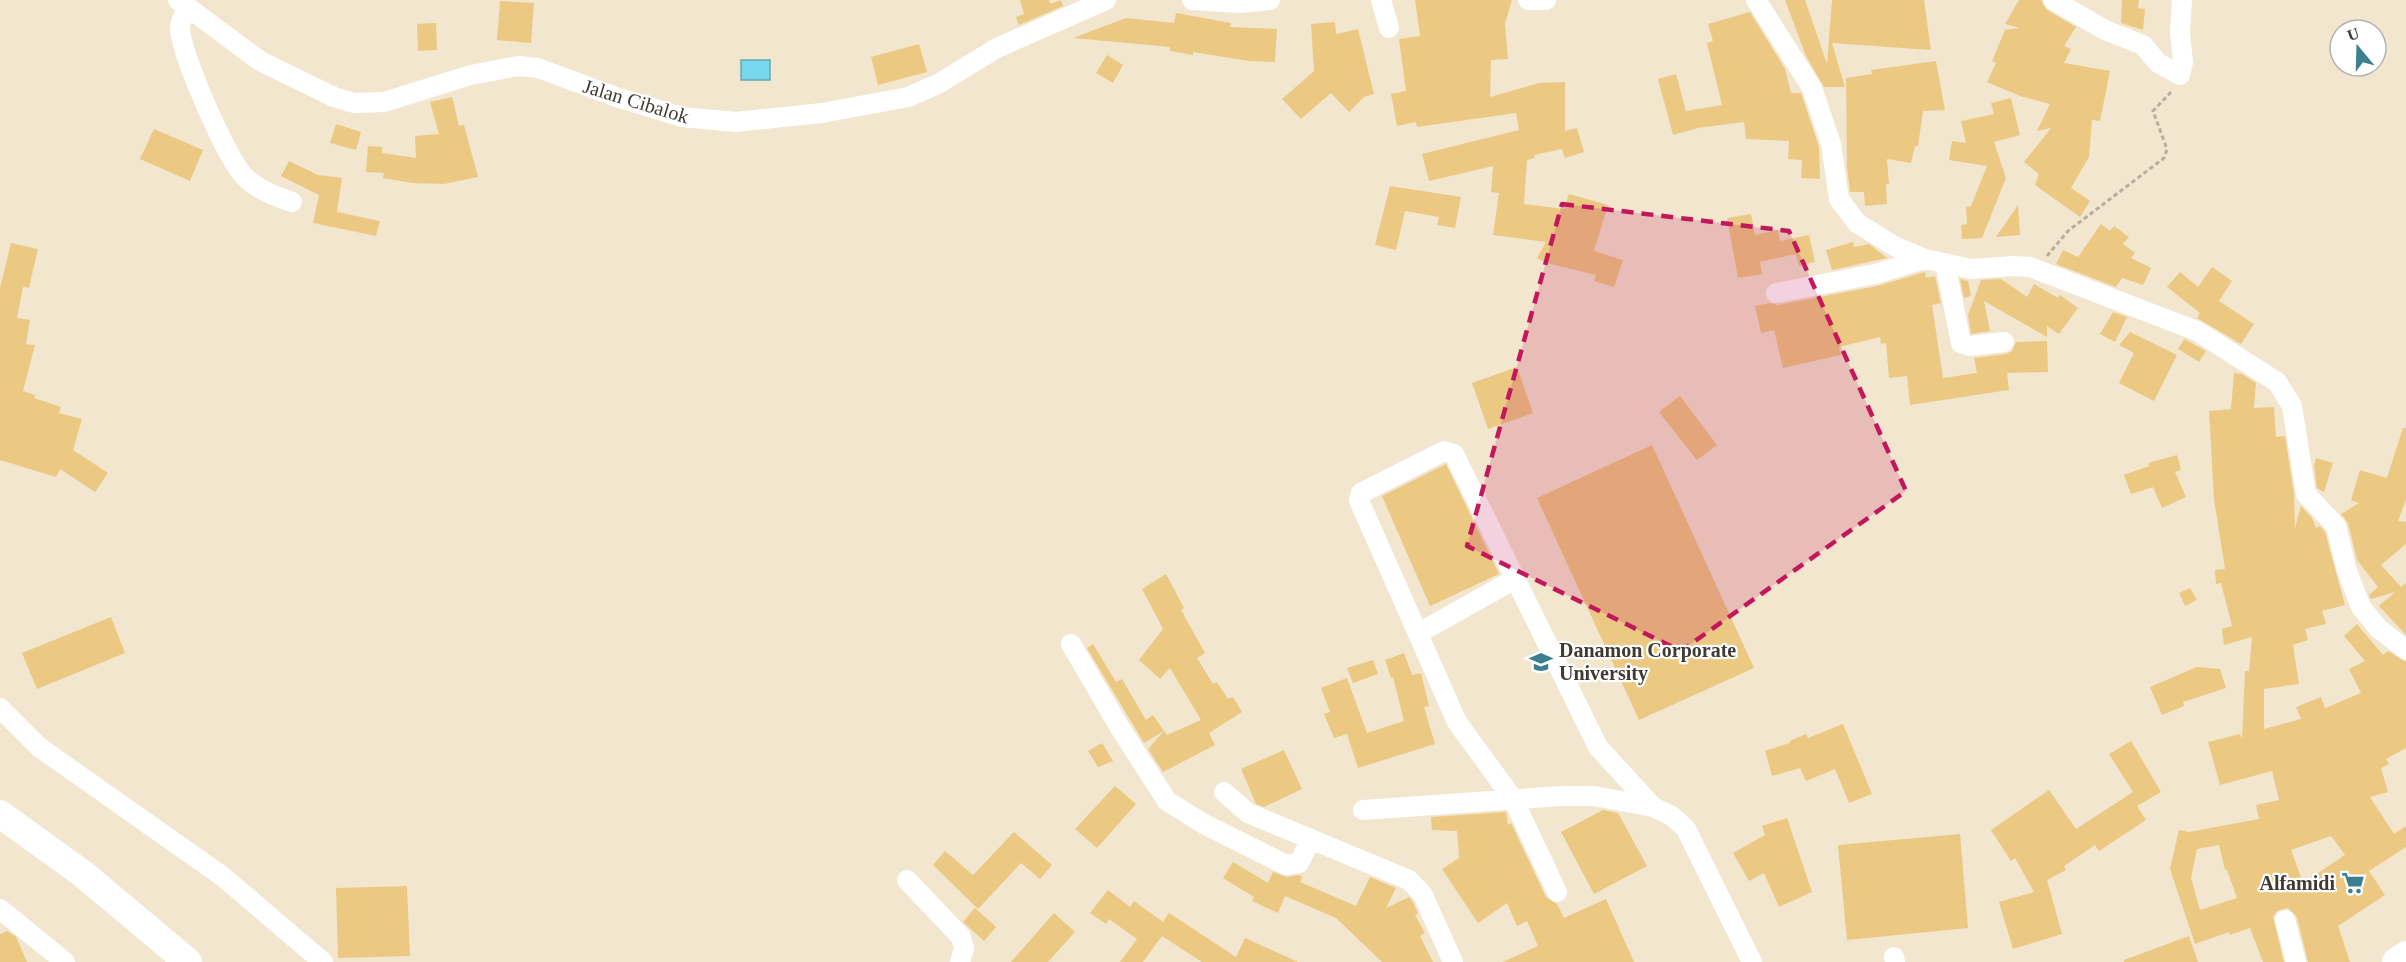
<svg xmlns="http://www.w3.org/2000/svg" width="2406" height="962" font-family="'Times New Roman',serif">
  <rect width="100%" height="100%" fill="#f2e6cf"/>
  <!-- water -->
  <path fill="#77d7ec" stroke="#66a8b4" stroke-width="1.5" d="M741,60H770V80H741Z"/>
  <!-- building -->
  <path fill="#ebc983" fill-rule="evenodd" d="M1020,0H1049L1050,4L1061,0L1063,6L1019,25L1016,17L1024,14Z
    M1415,0H1512L1505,24L1508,59L1491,60L1490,97L1539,83L1565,82V131L1577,128L1584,152L1565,158L1562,149L1534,155L1535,158L1527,160L1524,204L1564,209L1569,194L1608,205L1594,251L1623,260L1614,287L1594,281L1596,275L1546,263L1537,258L1546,242L1493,235L1499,193L1491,192L1493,166L1429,181L1422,154L1519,130L1516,113L1417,127L1416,122L1397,126L1391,94L1406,91L1399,39L1420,36Z
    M1785,0H1805L1827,64L1832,0H1924L1931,50L1832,43L1845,87H1824L1806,56Z
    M2019,0H2041L2047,10L2076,27L2064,46L2071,49L2064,63L2110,71L2100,121L2092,120L2089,157L2071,188L2090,201L2080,217L2035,185L2039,174L2024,162L2051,128L2037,131L2050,104L2020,96L1987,82L1996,63L1992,61L2005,30L2020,28L2005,24Z
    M2122,0H2139L2138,8L2145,9L2143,30L2121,23Z
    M500,1L534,3L531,43L497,40Z
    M1750,12L1785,69L1791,93H1801L1819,147L1820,179L1801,178L1802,160L1788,159L1789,141L1746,139L1744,122L1698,128L1673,135L1658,79L1676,74L1686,111L1722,105L1707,43L1713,41L1708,24Z
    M1176,13L1231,23L1230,27L1277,29L1275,62L1249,61L1193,52V55L1170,51V47L1073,38L1126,18L1174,23Z
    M1335,22L1336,34L1358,29L1374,94L1364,97L1349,112L1331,93L1301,119L1282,99L1314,71L1311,24Z
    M436,23L437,50L418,51L417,24Z
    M919,44L927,72L878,85L871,57Z
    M1107,55L1123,65L1113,83L1096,73Z
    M1936,61L1945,110L1923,111L1918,146H1915L1911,163L1887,159L1889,184H1886L1887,204L1865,206L1864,192H1850L1847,167L1846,78L1872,74L1871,70Z
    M452,97L459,126L464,125L478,177L444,184L412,183L383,178L384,173L366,172L368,146L382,147V153L416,158L415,136L439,134L430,102Z
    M2011,98L2020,135L1994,142L2006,178L1982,238L1962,239L1961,225L1967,224L1966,207L1971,206L1987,166L1949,160L1952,141L1966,143L1961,121L1994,114L1991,103Z
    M336,124L361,132L356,150L330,143Z
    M154,129L203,150L190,181L140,159Z
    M289,161L318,175L342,178L337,212L380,221L376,236L313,223L319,195L281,176Z
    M1390,186L1461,197L1455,228L1437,225L1439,217L1405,211L1396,250L1375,245Z
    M2018,205L2020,235L1996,237Z
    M1751,214L1755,235L1778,230L1780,241L1809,235L1815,262L1799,266L1796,254L1760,262L1762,274L1738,278L1727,218Z
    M2101,224L2110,231L2114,226L2129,237L2123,244L2135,253L2131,258L2151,268L2143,285L2122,278L2116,287L2056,264L2063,250L2078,257Z
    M1853,242L1854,247L1869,244L1887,258L1832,270L1826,250Z
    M11,243L38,249L29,288L23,287L17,318L30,320L26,344L35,345L23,391L35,395L34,398L61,407L59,413L82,419L73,450L108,473L95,492L60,469L56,477L0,460V288Z
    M2212,267L2232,281L2219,301L2254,324L2241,344L2197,318L2200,313L2167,287L2180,272L2198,287Z
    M1925,272L1926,278L1935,276L1941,303L1932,305L1943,378L1977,373L1974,358L2006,354L2012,351L2016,342L2047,341L2048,372L2007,373L2009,390L1910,405L1907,376L1889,378L1886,343L1881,344L1880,337L1839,347L1841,355L1783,368L1774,330L1761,333L1755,306L1770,303L1778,305L1877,286Z
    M1960,279L1968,281L1971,296L1964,298Z
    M2001,279L2027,297L2034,284L2058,298L2060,295L2078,308L2059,334L2047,326V337L1984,301L1990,331L1971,334L1968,315L1981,280Z
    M2113,312L2127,317L2115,342L2100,334Z
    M2130,332L2177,355L2154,401L2119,383L2134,353L2119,345Z
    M2184,339L2206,351L2199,362L2178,349Z
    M1517,367L1533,413L1488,429L1472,383Z
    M2234,373L2242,374L2256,383L2254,408L2274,407L2276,437L2285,436L2294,494L2295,528L2301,506L2312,518L2316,528L2320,526L2325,532L2345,605L2322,611L2326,624L2305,629L2308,640L2293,645L2299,684L2264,689V729L2301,719L2296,707L2321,697L2325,708L2361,693L2349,669L2365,661L2344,636L2357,624L2383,655L2388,651L2406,662V748L2386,759L2389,764L2381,768L2388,792L2370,797L2394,834L2406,826V847L2369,871L2385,895L2338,926L2350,962H2308L2297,917L2288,908L2277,911L2273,917L2284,962H2263L2250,928L2230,935L2229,932L2195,944L2170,869L2179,830L2189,832L2259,819L2256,805L2279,800L2272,771L2220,785L2208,742L2240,734L2242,739L2245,671H2249L2252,637L2224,645L2222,629L2232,626L2221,583L2216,584L2215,570L2225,569L2214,499L2209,411L2231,409ZM2331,836L2345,855L2303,883L2291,850ZM2219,845L2225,870H2227L2237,898L2200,910L2191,878L2197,849Z
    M1680,396L1717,445L1697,460L1659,412Z
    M2403,428H2406V500L2398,521L2406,522V544L2381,565L2401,587L2406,583V635L2379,606L2395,592L2371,599L2369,595L2378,587L2357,560L2348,523L2341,514L2359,503L2351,500L2360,470L2387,478Z
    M1652,445L1754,668L1639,720L1537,498Z
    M2177,455L2181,470L2175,472L2186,497L2162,508L2153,487L2131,494L2124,475L2149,466L2148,463Z
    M2316,458L2333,463L2324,492L2317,488L2314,466Z
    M1446,464L1499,574L1430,606L1382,496Z
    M1166,574L1184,608L1181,610L1205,653L1197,658L1213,684L1217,682L1228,699L1233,697L1242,712L1209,733L1215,745L1163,772L1148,749L1164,731L1167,735L1201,720L1170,668L1160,679L1139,660L1163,629L1142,589Z
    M2190,588L2197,600L2185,606L2179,593Z
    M111,617L125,653L37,689L22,653Z
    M1093,644L1116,682L1122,679L1146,720L1153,715L1164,731L1144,743L1087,648Z
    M1404,653L1412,675L1421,673L1429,706L1424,707L1435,744L1358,768L1347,734L1334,738L1324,714L1330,712L1321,688L1347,678L1367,733L1404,721L1393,677L1391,678L1385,660Z
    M1373,660L1378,674L1353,683L1347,668Z
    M2197,667L2220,669L2226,688L2183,702L2184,706L2162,715L2150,687Z
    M1843,724L1872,794L1849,803L1835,769L1806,781L1800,768L1772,776L1765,751L1790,743V741L1806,734L1808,738Z
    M2131,741L2161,792L2137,806L2146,820L2099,851L2095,845L2064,866L2066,870L2047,880L2062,934L2013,949L1999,902L2034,892L2015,858L2011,861L1991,830L2049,790L2076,829L2133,792L2109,754Z
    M1102,743L1113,761L1098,767L1088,751Z
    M1284,750L1302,789L1264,807L1256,804L1241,769Z
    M1115,786L1136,804L1097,848L1075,829Z
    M1603,810L1618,813L1647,866L1594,894L1561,832Z
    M1506,812L1508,825L1511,823L1546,897L1557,904L1564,918L1606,899L1634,962H1503L1538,946L1527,921L1517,926L1507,903L1478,923L1442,869L1459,858L1457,831L1432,830L1431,817Z
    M1787,818L1812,892L1779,907L1764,873L1749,881L1733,853L1765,835L1762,826Z
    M1014,832L1052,865L1040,879L1021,863L978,909L933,865L945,851L973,875Z
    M1960,834L1968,928L1847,940L1838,845Z
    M1233,862L1268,883L1273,872L1287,877L1299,875L1302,877L1300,882L1356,906L1370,877L1396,888L1386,908L1409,897L1413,902L1418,914L1415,915L1425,933L1420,936L1433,962H1382L1336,918L1285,896L1278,913L1252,901L1254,897L1223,878Z
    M407,886L410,956L338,958L336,888Z
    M1108,890L1130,907L1134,901L1163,922L1169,913L1236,957L1245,938L1298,962H1202L1162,936L1143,962H1120L1137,939L1109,919L1106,924L1090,913Z
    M975,908L996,927L984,941L963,922Z
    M1054,913L1075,932L1048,962H1011Z
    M7,931L16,937L27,962H0V934Z
    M2189,936L2198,962H2124V960Z"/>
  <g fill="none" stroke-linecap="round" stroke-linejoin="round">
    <!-- path -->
    <path stroke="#b8ae9c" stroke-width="3" stroke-dasharray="4.5 3" stroke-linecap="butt" d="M2047,256L2068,231L2164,158L2167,149L2153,111L2171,92"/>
    <!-- minor -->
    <path stroke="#fff" stroke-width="20" d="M178,0L260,61L334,97L354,103L384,102L471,75L518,66L538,68L616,97L682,117L736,122L822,113L908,97L938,84L997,48L1106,0
      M1192,0L1240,3L1270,0
      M1381,0L1389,28
      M1528,0H1546
      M1756,0L1812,88L1831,144L1839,199L1857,223L1896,247L1925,259L1971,269L2013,266L2030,267L2197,331L2277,382L2292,406L2306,494L2336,526L2347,571L2361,607L2378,628L2406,650
      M2053,0L2105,30L2143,45L2158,63L2180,75L2183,62L2180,32L2182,0
      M188,7C185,13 180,20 180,28C180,52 227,159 244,176C257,190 275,196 292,202
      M1945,263L1961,343L1969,346L2004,342
      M1776,293L1875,274L1925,259
      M1419,633L1515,579
      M1071,644L1120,728L1167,801L1204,824L1286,865L1299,863L1311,839
      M0,708L39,747L222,876L323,962
      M1224,792L1248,813L1409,880L1423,895L1453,962
      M1363,810L1561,796H1594L1653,807L1672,816L1686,829L1752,962
      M907,880L961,937L964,949L960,962
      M1557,892L1513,799L1457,722L1361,505L1359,500L1361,493L1444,451L1454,454L1598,747L1653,807
      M0,909L65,962
      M2285,920L2296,962
      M1894,957L1895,962"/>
    <!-- highway -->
    <path stroke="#fff" stroke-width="28" d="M0,814L83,874L188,962
      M2396,962L2406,955"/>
  </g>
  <!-- marked area -->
  <path fill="#c2185b" fill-opacity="0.2" stroke="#c2185b" stroke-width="4.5" stroke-dasharray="12 8" stroke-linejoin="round" d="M1562,204L1789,231L1906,491L1681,651L1467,546Z"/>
  <!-- icons -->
  <defs>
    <g id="university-bare" transform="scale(1.8)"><path d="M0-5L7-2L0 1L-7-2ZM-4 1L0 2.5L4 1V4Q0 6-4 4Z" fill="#3c808f" stroke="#fff" stroke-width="2.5" paint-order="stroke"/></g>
    <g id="supermarket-bare" transform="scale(1.8)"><path d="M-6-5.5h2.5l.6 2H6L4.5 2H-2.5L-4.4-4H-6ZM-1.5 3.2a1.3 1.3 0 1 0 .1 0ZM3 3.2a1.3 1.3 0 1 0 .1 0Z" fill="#3c808f" stroke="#fff" stroke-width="2.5" paint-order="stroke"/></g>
  </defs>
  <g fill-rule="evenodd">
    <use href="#university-bare" x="1541" y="662"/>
    <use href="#supermarket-bare" x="2353" y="883"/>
  </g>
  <g text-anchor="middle" stroke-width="4.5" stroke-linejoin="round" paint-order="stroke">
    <!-- street labels -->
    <g font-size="20" fill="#403b32" stroke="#fff">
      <text transform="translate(636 101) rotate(17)" y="7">Jalan Cibalok</text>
    </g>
    <!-- poi labels -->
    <g font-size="20" font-weight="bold" fill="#403b32" stroke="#fff" text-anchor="start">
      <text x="1559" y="657">Danamon Corporate<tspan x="1559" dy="23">University</tspan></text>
      <text x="2335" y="890" text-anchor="end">Alfamidi</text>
    </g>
  </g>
  <!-- north arrow -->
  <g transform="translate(2358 48) rotate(341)"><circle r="28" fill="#ffffff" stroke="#b3b1ad" stroke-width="1.5"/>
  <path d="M0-4.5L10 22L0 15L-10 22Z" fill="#3c808f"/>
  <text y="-9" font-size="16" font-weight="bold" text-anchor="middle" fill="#403b32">U</text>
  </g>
</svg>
